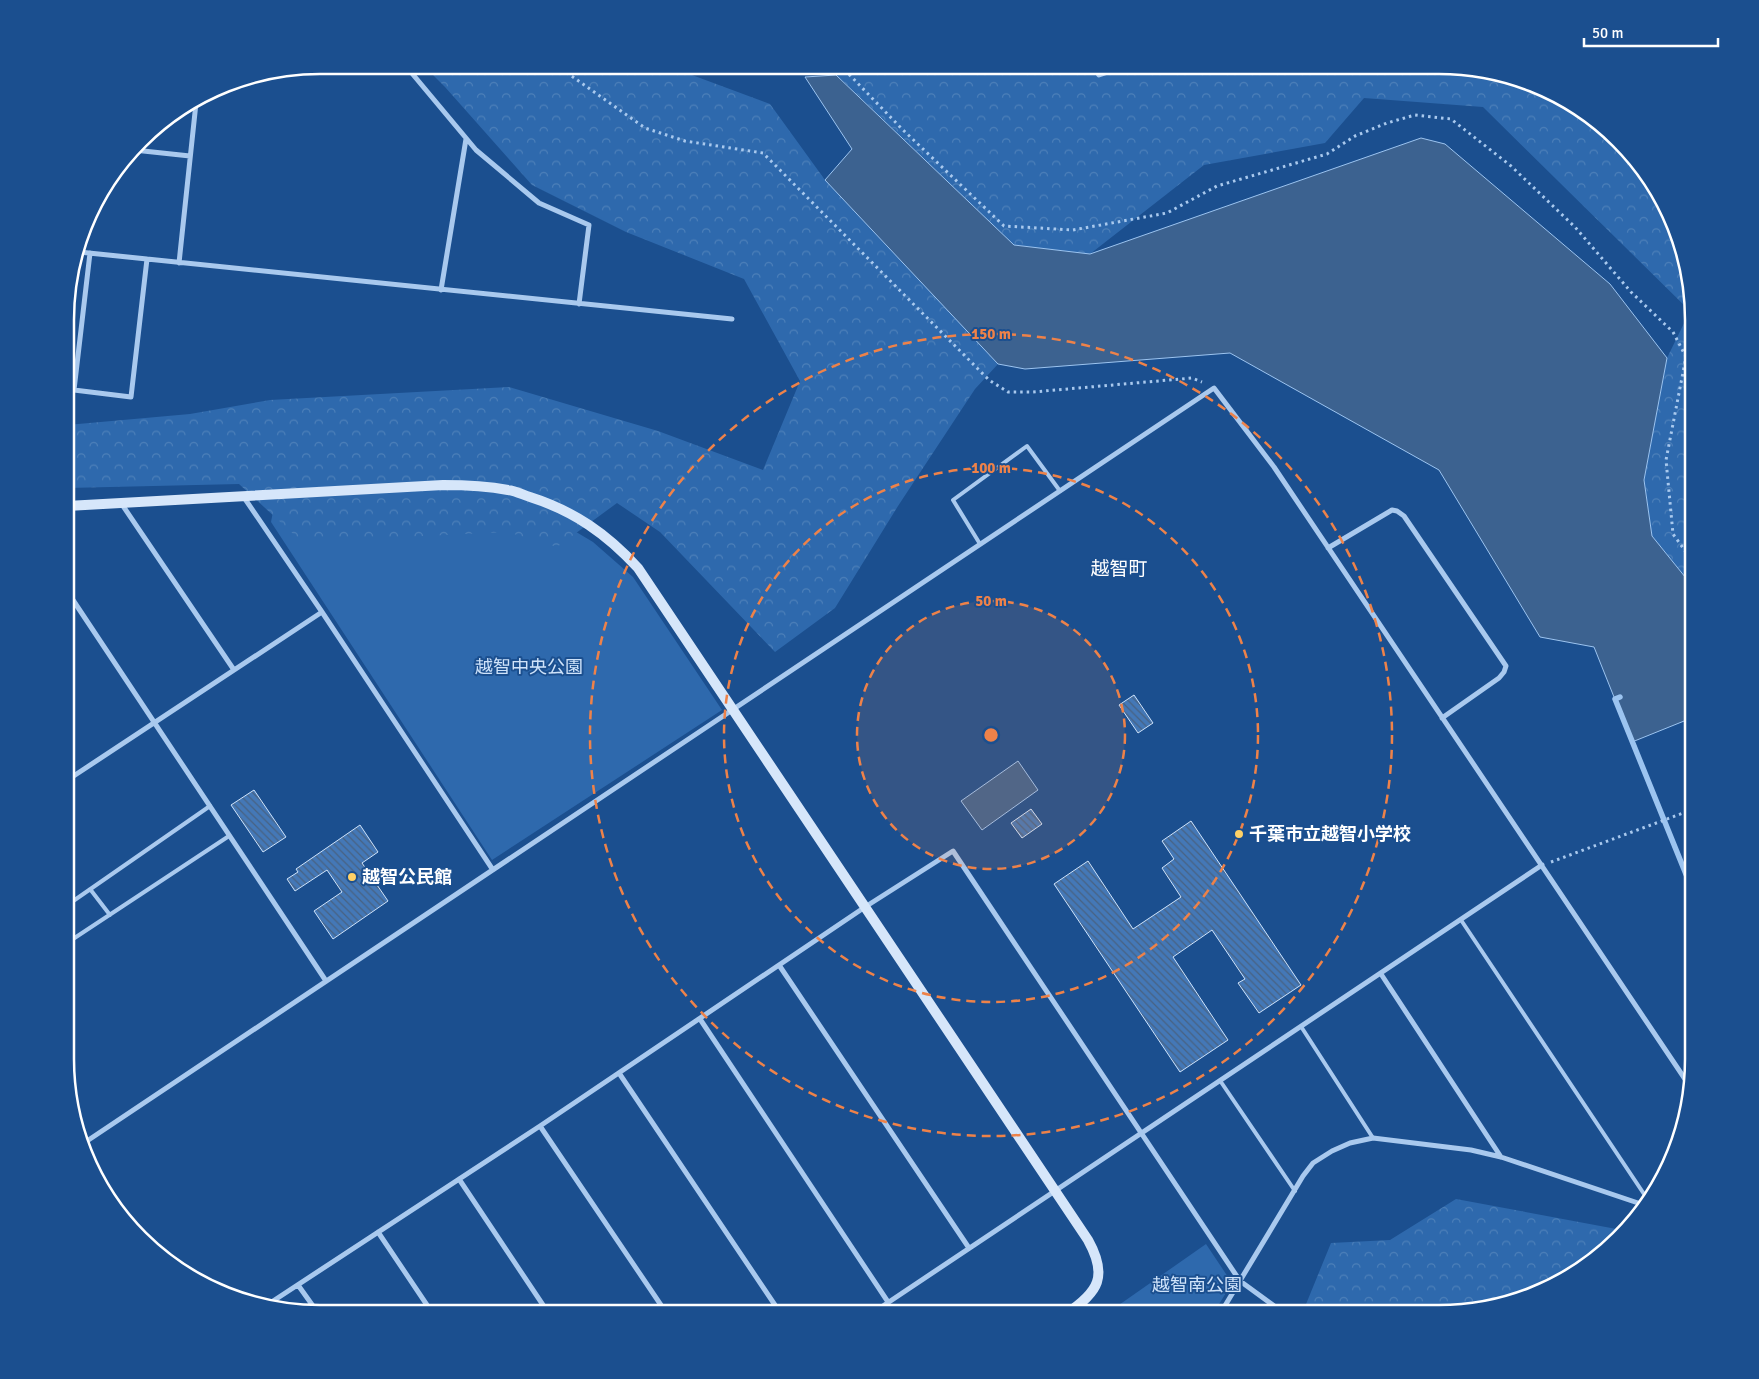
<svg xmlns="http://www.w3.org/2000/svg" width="1759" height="1379" font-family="Signika,'Noto Sans JP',sans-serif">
  <defs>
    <pattern id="forest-crowns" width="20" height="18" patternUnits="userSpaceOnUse" patternTransform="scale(1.25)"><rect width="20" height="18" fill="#2e69ad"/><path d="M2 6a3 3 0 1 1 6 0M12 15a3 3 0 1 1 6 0" fill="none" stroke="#4d80b9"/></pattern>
    <pattern id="building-back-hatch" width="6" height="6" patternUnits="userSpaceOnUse" patternTransform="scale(1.25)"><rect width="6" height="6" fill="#4478b7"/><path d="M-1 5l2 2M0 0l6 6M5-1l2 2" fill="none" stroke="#486282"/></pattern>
  </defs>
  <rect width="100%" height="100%" fill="#1b4f8f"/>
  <!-- green -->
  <path fill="#2e69ad" d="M274,506L541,511L593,542L633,577L722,710L492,860L271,522Z
    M1206,1244L1228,1277L1229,1288L1213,1314H1106Z"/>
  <!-- forest -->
  <path fill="url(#forest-crowns)" d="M423,65H665L770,104L825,180L998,364L975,389L898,506L835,608L775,652L660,532L617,503L557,547L507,532L302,542L239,484L67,488V425L190,414L270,400L509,387L658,431L763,470L800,381L744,279L626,232L532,185L445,87Z
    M809,65L1455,66L1536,84L1607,128L1641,165L1674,222L1694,320V588L1652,536L1644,480L1667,358L1690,311L1483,107L1364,98L1325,143L1204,165L1090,254L1014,245L842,80Z
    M1456,1199L1627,1231L1581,1271L1537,1294L1439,1314H1302L1331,1243L1390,1240Z"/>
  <!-- water -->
  <path fill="#3c6290" stroke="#9cc4f0" d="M836,75L1014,245L1090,254L1421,138L1445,144L1610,284L1667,358L1644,480L1652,536L1694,588V717L1632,742L1594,647L1540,637L1439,470L1230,353L1025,369L998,364L825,180L852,149L805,77Z
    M1018,761L1038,790L982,830L961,801Z"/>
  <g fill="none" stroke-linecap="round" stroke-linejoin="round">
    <!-- stream -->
    <path stroke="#9cc4f0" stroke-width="5.5" d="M1620,697L1615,699L1694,894"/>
  </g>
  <!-- building -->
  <path fill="url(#building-back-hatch)" stroke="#cfe3fa" d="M1134,695L1153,723L1138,733L1119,705Z
    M254,790L286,837L263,852L231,805Z
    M1031,809L1042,824L1022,838L1011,823Z
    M1191,821L1301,985L1259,1013L1238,983L1245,979L1212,930L1173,957L1228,1040L1180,1072L1054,884L1088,861L1133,929L1181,897L1162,868L1174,859L1162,841Z
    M360,825L378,852L362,863L388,901L333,939L314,911L342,892L327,870L295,891L287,879L298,872L296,869Z"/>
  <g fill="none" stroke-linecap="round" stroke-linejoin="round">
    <!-- path -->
    <path stroke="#a9c9ee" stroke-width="3" stroke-dasharray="2.5 4" stroke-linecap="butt" d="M556,65L645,128L685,141L763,153L989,380L1008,392H1033L1192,378L1202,382
      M840,65L902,129L1004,226L1073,230L1167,213L1217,186L1327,154L1355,136L1387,123L1415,115L1451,119L1511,166L1575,227L1631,292L1673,332L1686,357L1666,460L1673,534L1694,563
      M1686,356L1694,334
      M1551,862L1694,809"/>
    <!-- lane -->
    <path stroke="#a9c9ee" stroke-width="4" d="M980,544L953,500L1027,446L1060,491
      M90,889L110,915
      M66,906L210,806
      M1461,920L1648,1200
      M73,939L229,836
      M1302,1028L1373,1138
      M1221,1082L1295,1191"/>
    <!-- street -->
    <path stroke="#a9c9ee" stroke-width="5" d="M405,65L476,150L539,203L589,225L579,304
      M1092,65L1099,75L1129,65
      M134,150L190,156
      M79,252L732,319
      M90,253L74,390L131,397L147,259
      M179,263L196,103
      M441,290L466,139
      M243,496L322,612L493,870
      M121,503L234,670
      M1328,548L1392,510L1397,511L1404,516L1506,666L1504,672L1499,678L1442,718
      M67,591L326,981
      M66,766L73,776
      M66,781L322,612
      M779,965L969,1248
      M1381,974L1501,1157
      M700,1019L896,1314
      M619,1073L781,1314
      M540,1126L667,1314
      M84,1143L1214,388L1274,467L1691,1088
      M459,1179L549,1314
      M378,1232L433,1314
      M298,1285L318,1313
      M267,1305L540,1126L865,907L953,851L1240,1281L1281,1311L1279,1314
      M871,1314C1095,1165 1319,1016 1542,865
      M1220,1314L1303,1176L1313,1163L1332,1151L1350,1143L1373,1138L1471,1150L1501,1157L1644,1205"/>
    <!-- secondary -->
    <path stroke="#d6e6fa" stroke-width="10" d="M67,506L443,485C465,485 487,486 508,490C516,491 523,495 530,497C574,511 607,534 638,568L1088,1240C1108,1276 1099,1292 1066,1314
      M90,1169L100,1183"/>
  </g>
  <!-- distance rings -->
  <circle cx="991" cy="735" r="134" fill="#ee8249" fill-opacity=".12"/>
  <g fill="none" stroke="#ee8249" stroke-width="2.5" stroke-dasharray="9 6">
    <circle cx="991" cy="735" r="134"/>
    <circle cx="991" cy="735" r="267"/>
    <circle cx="991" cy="735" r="401"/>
  </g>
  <!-- markers -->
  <g fill="#ffd166" stroke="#1b4f8f" stroke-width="2">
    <circle cx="1239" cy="834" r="5"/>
    <circle cx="352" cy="877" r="5"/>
  </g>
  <g text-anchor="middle" stroke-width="4" stroke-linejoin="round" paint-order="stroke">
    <!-- park labels -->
    <g font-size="18" fill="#cfe3fa" stroke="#1b4f8f">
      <text x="529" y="673">越智中央公園</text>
      <text x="1197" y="1291">越智南公園</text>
    </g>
    <!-- poi labels -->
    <g font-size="18" font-weight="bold" fill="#fff" stroke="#1b4f8f" text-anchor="start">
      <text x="1249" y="840">千葉市立越智小学校</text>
      <text x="362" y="883">越智公民館</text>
    </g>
    <!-- neighbourhood labels -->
    <g font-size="19" fill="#fff" stroke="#1b4f8f">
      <text x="1119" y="575">越智町</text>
    </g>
  </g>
  <!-- crop -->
  <path d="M0 0H1759V1379H0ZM320 74H1439A246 246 0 0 1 1685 320V1059A246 246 0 0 1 1439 1305H320A246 246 0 0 1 74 1059V320A246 246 0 0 1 320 74Z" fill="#1b4f8f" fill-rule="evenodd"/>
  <path fill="none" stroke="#fff" stroke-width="2.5" d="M320 74H1439A246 246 0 0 1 1685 320V1059A246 246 0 0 1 1439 1305H320A246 246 0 0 1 74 1059V320A246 246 0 0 1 320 74Z"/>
  <circle cx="991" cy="735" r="8" fill="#ee8249" stroke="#1b4f8f" stroke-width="2.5"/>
  <g font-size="15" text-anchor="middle" font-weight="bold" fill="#ee8249" stroke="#1b4f8f" stroke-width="4" stroke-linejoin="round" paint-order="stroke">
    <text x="991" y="339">150 m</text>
    <text x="991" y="473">100 m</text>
    <text x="991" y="606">50 m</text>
  </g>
  <!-- scale -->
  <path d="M1584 38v8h134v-8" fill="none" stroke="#ffffff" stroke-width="2.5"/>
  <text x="1592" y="38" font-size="15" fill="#ffffff" stroke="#1b4f8f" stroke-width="4" paint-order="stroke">50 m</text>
</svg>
